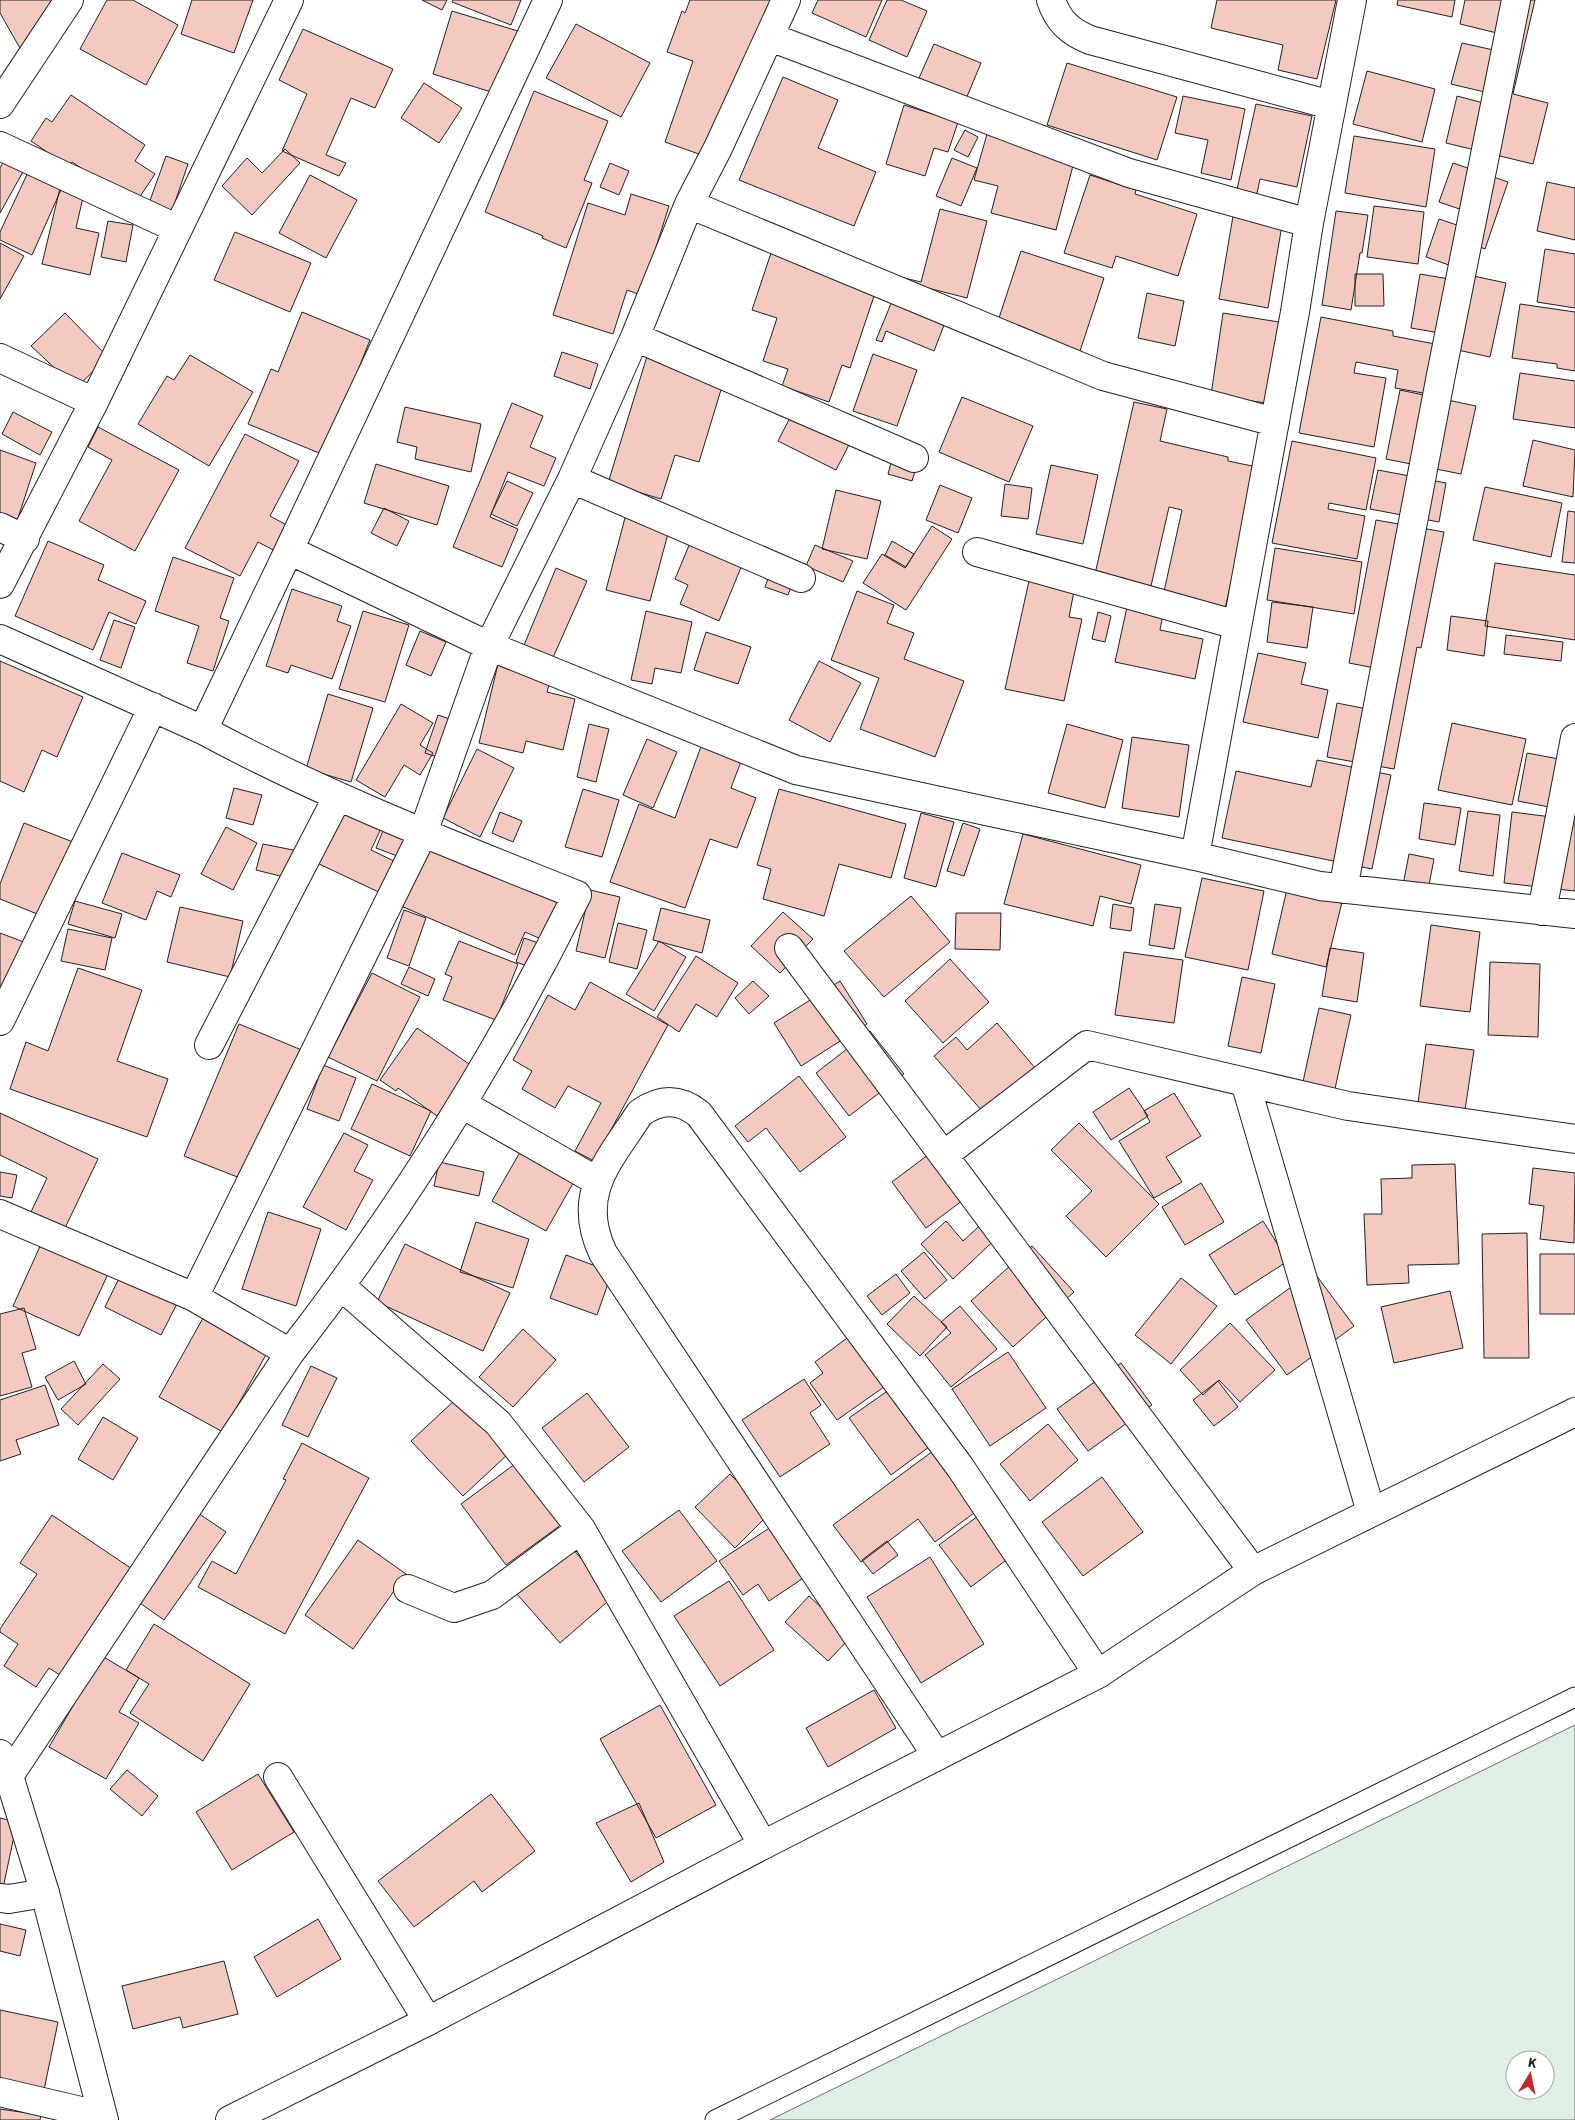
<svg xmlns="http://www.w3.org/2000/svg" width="1575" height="2120" font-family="'Source Sans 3',sans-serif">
  <rect width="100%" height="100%" fill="#fff"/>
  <!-- green -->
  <path fill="#e0efe3" stroke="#6f6f6f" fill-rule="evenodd" d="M1575,1725V2120H770ZM1515,2060H1545V2090H1515Z"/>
  <!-- building -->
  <path fill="#f3c9c0" stroke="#222" d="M0,0H52L21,50L0,13Z
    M107,0H133L178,25L146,85L80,49Z
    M192,0H253L234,53L181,34Z
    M422,0H447L442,10Z
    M453,0H521L511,25L452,2Z
    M690,0H771L758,37L755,35L710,158L665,142L693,61L667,52L682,11L685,13Z
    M818,0H882L866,37L812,13Z
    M887,0H901L927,11L907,57L869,40Z
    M1217,0H1336L1317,79L1278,70L1283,45L1211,28Z
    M1398,0H1455L1452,17L1397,5Z
    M1465,0H1535L1513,94L1548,103L1533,164L1446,143L1457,96L1491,105L1493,94L1451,84L1462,43L1498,51L1501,34L1460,24Z
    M452,11L521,32L501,95L433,74Z
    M576,24L650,63L621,117L546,78Z
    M303,29L393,69L375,108L351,98L326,155L346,163L339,176L282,151L307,94L279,80Z
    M934,44L981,63L966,99L919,78Z
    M1067,63L1177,97L1157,160L1047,125Z
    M1367,71L1435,89L1422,142L1353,124Z
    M783,77L838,100L818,148L876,172L854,226L739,180Z
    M424,83L462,108L439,143L401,118Z
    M534,91L608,121L584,180L592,183L566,248L542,238L543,236L485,212Z
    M71,95L145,145L135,161L155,174L135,204L72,162L69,167L31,141L46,118L52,122Z
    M1183,96L1245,109L1231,180L1201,173L1208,140L1175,133Z
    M1256,104L1312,116L1297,187L1260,179L1256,198L1236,194Z
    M904,105L958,122L948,152L934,148L925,176L886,164Z
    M965,130L978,137L968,157L954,150Z
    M987,134L1075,158L1056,230L991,213L998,186L974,180Z
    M1354,136L1435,149L1426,207L1345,193Z
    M285,149L300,163L252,215L222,186L247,158L262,173Z
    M166,156L188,164L171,214L148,206Z
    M952,158L977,168L961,206L936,196Z
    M5,159L24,170L0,213V168Z
    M610,163L629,171L619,195L600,187Z
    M1453,163L1508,182L1485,249L1475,245L1466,271L1426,257L1439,219L1475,231L1480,216L1439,202Z
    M30,168L64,183L32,255L0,240V232Z
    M310,175L357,200L326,258L279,233Z
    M1090,175L1136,190L1135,194L1197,214L1178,276L1116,256L1112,268L1064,253Z
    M1547,182L1575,188V240L1537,231Z
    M60,188L84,193L76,228L99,233L90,275L42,264Z
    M631,194L669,206L641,295L627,290L613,334L553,315L588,203L625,215Z
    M1374,206L1424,212L1418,264L1367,257Z
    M940,209L987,221L967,298L924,287L896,276L921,282Z
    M1336,211L1368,215L1362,253H1360L1351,310L1322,305Z
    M1233,216L1282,225L1268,308L1219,299Z
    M108,221L133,225L126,262L101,257Z
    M235,232L311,263L290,312L214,280Z
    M0,243L24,256L0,299Z
    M1545,249L1575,254V308L1537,302Z
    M772,250L878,284L850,368L842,365L829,402L782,386L788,369L763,361L777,318L752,310Z
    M1021,251L1104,278L1080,351L997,324Z
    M1355,274H1383L1384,306H1355Z
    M1420,274L1449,279L1452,335L1411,328Z
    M1469,275L1506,283L1490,357L1453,349Z
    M1147,293L1184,301L1175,346L1138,338Z
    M895,294L948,315L934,351L886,331L882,342L876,340Z
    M1520,304L1575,312V371L1557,368V364L1512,358Z
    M302,312L370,340L324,455L248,424L271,369L278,372Z
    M65,313L108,357L76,388L31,346Z
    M1223,313L1279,322L1266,403L1211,395Z
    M1321,317L1393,331V336L1435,344L1451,398L1395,388L1398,370L1356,362L1354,373L1386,378L1374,447L1299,433Z
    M562,352L598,364L590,389L554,376Z
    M648,353L724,380L699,462L675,455L661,499L608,483Z
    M873,354L917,370L897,426L853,411Z
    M190,355L253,392L209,466L138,424L167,376L174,380Z
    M1520,373L1575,381V428L1513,419Z
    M1400,390L1476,406L1461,474L1386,459Z
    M962,397L1033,426L1009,482L939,452Z
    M1134,402L1167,409L1160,441L1228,457V461L1257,467L1225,609L1163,596L1182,510L1169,507L1151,586L1095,574Z
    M512,403L543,416L530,447L556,458L544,486L508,472L490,517L518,529L502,567L453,547Z
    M405,407L481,424L471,472L415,459L417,447L397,442Z
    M795,408L853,437L836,470L778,441Z
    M13,412L52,432L40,455L2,434Z
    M98,427L179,470L135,551L79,521L112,460L88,447Z
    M245,434L299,461L270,516L294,529L281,554L258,542L240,576L185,548Z
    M1533,440L1575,450L1573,497L1523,486Z
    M1292,441L1376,458L1366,510L1329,503L1328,509L1365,516L1357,559L1272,543Z
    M895,448L920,455L912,481L888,474Z
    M0,450L36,463L17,521L0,515Z
    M376,464L449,486L437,525L364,503Z
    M1051,465L1098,475L1083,544L1036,534Z
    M1378,470L1446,483L1439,522L1370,509Z
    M507,481L533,493L517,526L491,514Z
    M1005,484L1032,488L1028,519L1001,516Z
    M940,485L972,498L958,533L926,520Z
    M1485,487L1562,503L1551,557L1473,540Z
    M836,490L881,501L867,559L822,549Z
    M384,508L409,521L397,546L371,533Z
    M1568,511L1575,512V563L1562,562Z
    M626,514L670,526L650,601L606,590Z
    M1376,520L1444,532L1421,648L1417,647L1394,769L1327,757L1337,703L1382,712L1390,671L1349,663Z
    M932,526L952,539L906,610L863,583L882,554L905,568Z
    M48,541L104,565L98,580L146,601L136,624L109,612L93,650L15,616Z
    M892,541L914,554L906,567L885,555Z
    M690,543L742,565L719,621L680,604L688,585L675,579Z
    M815,545L853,561L843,582L806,566Z
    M1275,548L1362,562L1354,614L1267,600Z
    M173,557L234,578L220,618L229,621L213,671L187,663L199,626L155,611Z
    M1495,563L1575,575V640L1485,626Z
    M556,568L587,581L551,662L522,650Z
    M772,568L795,576L788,595L765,587Z
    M1029,581L1074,591L1069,617L1082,619L1064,701L1005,689Z
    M292,589L342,606L337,621L351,626L332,679L291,665L288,673L266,666Z
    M857,591L894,605L887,623L914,633L904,659L964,681L935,757L860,729L879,678L831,660Z
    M1272,602L1313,607L1307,648L1267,642Z
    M1127,607L1163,614L1160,630L1203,639L1195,679L1115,662Z
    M363,611L409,625L385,702L339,689Z
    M646,611L692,622L681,673L655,668L652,684L631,680Z
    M1098,612L1111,616L1105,642L1092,639Z
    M1451,616L1488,621L1484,656L1447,650Z
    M114,620L135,627L121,668L100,660Z
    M420,631L446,642L431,676L406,665Z
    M706,632L751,647L738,684L694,670Z
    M1506,635L1563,642L1561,661L1504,654Z
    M1258,653L1306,663L1301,684L1328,690L1318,738L1243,722Z
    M0,661L83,697L57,757L42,750L24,792L0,781Z
    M819,661L861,683L830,742L789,720Z
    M498,664L551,677L547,692L575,699L563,750L526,741L523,753L479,743Z
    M328,694L373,708L351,782L306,769Z
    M401,704L433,723L420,745L433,753L420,775L404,765L385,797L356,780Z
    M438,715L459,722L446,760L425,753Z
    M1452,723L1526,739L1512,805L1438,790Z
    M589,724L609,729L596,782L577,777Z
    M1067,724L1123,740L1105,808L1048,793Z
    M1132,737L1189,745L1179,817L1122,808Z
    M647,739L677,752L653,808L623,795Z
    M703,741L743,756L731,788L756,798L737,848L710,839L685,908L610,882L639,804L675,818Z
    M477,749L514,768L480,837L443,818Z
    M1527,753L1575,762V812L1518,801Z
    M1317,760L1391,775L1372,869L1222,838L1236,771L1311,787Z
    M234,788L262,795L253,825L226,818Z
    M583,789L619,800L602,857L565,847Z
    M779,789L906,824L891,878L839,864L824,916L763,899L771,869L757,865Z
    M345,802L385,820L371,850L400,864L385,895L317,863Z
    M1424,803L1461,808L1455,845L1419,839Z
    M1468,811L1500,815L1493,876L1459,871Z
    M500,812L522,821L513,842L492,833Z
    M1512,812L1575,820V891L1504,883Z
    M921,813L954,822L936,887L904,878Z
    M24,823L86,847L57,922L0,899V884Z
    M963,823L980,829L964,876L947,871Z
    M226,827L257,843L233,890L201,874Z
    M384,828L408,838L400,857L376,848Z
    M1023,834L1141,865L1131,904L1100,896L1093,926L1004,904Z
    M431,838L569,898L550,943L525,932L515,955L401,906Z
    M263,844L298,851L292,879L256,870Z
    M122,853L180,875L171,897L157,891L146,920L102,903Z
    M1409,854L1434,859L1428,890L1403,885Z
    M1202,878L1264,891L1248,970L1185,957Z
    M1287,889L1342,902L1326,967L1272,954Z
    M590,890L620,897L605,958L576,951Z
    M911,896L950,942L884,997L844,951Z
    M75,901L122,914L115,938L68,924Z
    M1113,904L1134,908L1131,931L1110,928Z
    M1155,904L1181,908L1174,949L1149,945Z
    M180,907L243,921L230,977L167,962Z
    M661,908L710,920L702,953L653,940Z
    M404,910L426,918L409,966L387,958Z
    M783,912L813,939L780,973L751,946Z
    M956,913H1001L1000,950L955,949Z
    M618,923L647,930L637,969L609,962Z
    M1431,925L1480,932L1470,1012L1420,1006Z
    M68,929L112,938L105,970L61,961Z
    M0,933L29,944L0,1006Z
    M524,938L547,946L538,970L516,962Z
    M459,941L518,964L496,1020L443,1000L452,977L445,974Z
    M659,941L686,957L654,1011L626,994Z
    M1330,948L1364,953L1357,1002L1322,996Z
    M1124,952L1183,960L1174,1023L1115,1015Z
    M696,956L738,983L717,1017L696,1004L679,1032L657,1017Z
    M950,959L989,1002L943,1043L905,1001Z
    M1490,962L1540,964L1538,1037L1488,1035Z
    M409,967L435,979L428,996L401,984Z
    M78,968L142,990L117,1061L168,1079L147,1137L10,1089L26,1042L48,1051Z
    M372,973L420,997L377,1081L328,1057Z
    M1242,977L1275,984L1261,1053L1228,1046Z
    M753,981L769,996L749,1014L735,998Z
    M840,981L867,1024L801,1066L774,1023Z
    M590,982L668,1025L594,1161L575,1151L601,1103L568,1086L555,1108L522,1089L532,1071L513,1060L548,995L575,1010Z
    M1319,1008L1351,1015L1333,1098L1301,1091Z
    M997,1023L1041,1075L989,1119L934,1056L956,1037L967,1050Z
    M239,1024L304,1051L250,1182L184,1156Z
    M417,1028L472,1066L437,1116L398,1088L396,1091L380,1080Z
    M870,1031L904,1074L849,1116L816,1073Z
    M1426,1044L1474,1050L1465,1110L1418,1103Z
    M323,1065L356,1078L339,1121L307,1109Z
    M799,1076L846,1137L800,1172L766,1128L748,1142L735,1126Z
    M372,1084L431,1111L410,1156L351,1129Z
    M1129,1088L1148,1116L1111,1140L1093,1112Z
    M1174,1093L1201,1136L1166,1157L1182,1182L1154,1198L1119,1141L1150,1122L1144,1111Z
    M0,1113L98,1159L65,1228L31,1212L47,1178L0,1155Z
    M1079,1123L1159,1204L1106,1257L1066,1216L1092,1191L1051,1150Z
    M344,1133L368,1145L354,1171L373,1180L346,1230L303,1207Z
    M945,1142L979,1188L926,1228L892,1182Z
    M523,1147L576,1178L546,1231L492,1201Z
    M439,1162L484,1172L479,1196L434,1186Z
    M1455,1164L1459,1264L1408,1265L1409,1283L1367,1285L1364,1214H1382L1381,1179L1412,1178V1165Z
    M1533,1168L1575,1173L1574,1243L1540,1239L1544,1206L1529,1204Z
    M0,1172L17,1175L12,1198L0,1196Z
    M1201,1183L1224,1222L1185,1245L1162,1207Z
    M268,1212L321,1229L296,1306L242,1289Z
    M988,1218L1002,1233L953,1279L921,1244L946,1221L963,1241Z
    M1263,1221L1288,1261L1235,1295L1209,1255Z
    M476,1222L529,1239L513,1288L460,1272Z
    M1527,1233L1529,1358H1484L1482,1234Z
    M42,1242L109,1272L79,1336L13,1306Z
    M405,1244L510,1293L483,1351L377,1302Z
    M1032,1246L1074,1292L1013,1347L971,1301Z
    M924,1252L947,1280L925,1299L901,1271Z
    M1540,1254H1575V1314H1540Z
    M566,1255L612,1272L597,1315L550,1298Z
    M124,1268L181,1296L161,1335L105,1307Z
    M1313,1271L1354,1326L1287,1375L1246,1320Z
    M896,1274L910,1293L882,1315L867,1296Z
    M1181,1278L1217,1306L1171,1364L1135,1335Z
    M1450,1291L1463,1348L1394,1363L1381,1307Z
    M914,1296L947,1327L920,1356L887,1324Z
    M960,1306L997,1349L951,1387L925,1355L951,1333L941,1322Z
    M24,1308L36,1349L22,1353L32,1387L0,1396V1314Z
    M203,1318L268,1351L223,1432L159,1397Z
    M1230,1323L1275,1370L1240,1402L1219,1380L1203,1395L1180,1370Z
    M523,1329L556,1360L513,1407L479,1377Z
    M855,1332L891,1382L837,1420L810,1383L823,1373L815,1362Z
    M1008,1352L1046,1408L990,1446L952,1389Z
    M74,1361L86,1384L58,1400L45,1377Z
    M1121,1363L1152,1405L1088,1451L1057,1409Z
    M103,1364L120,1379L78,1425L61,1409Z
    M311,1366L337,1378L308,1437L282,1425Z
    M804,1379L821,1405L810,1413L830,1444L780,1477L742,1420Z
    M1218,1381L1238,1407L1214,1426L1193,1400Z
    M45,1385L59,1425L16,1440L21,1454L0,1461V1400Z
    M896,1385L937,1441L891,1475L849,1418Z
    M587,1393L629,1447L584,1482L542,1428Z
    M456,1399L508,1454L463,1496L411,1441Z
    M103,1417L138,1438L113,1480L78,1459Z
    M1048,1424L1078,1460L1030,1501L1000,1464Z
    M302,1443L369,1478L285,1634L198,1587L212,1561L236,1574L286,1480L283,1479Z
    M937,1448L982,1507L935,1542L918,1519L861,1562L833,1525Z
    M523,1458L569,1519L506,1565L461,1504Z
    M730,1474L769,1514L735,1548L695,1507Z
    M1102,1477L1143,1532L1083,1576L1042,1522Z
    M679,1510L717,1561L661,1602L622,1551Z
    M198,1513L226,1532L164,1620L137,1601Z
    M52,1515L138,1573L66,1679L49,1668L36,1687L4,1666L18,1644L0,1632V1629L37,1574L20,1563Z
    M978,1516L1010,1557L971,1587L939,1545Z
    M774,1525L808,1575L769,1601L758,1584L743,1595L719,1561Z
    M358,1540L406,1574L353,1649L305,1615Z
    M887,1541L898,1555L873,1574L862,1560Z
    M570,1546L614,1596L560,1643L516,1593Z
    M930,1557L984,1644L921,1683L867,1597Z
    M729,1581L774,1650L720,1686L674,1616Z
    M809,1596L852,1636L828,1661L785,1622Z
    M154,1624L250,1684L203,1761L130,1713L149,1684L126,1670Z
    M102,1656L139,1678L119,1712L139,1723L106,1779L49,1747Z
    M874,1690L896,1728L828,1767L806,1728Z
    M660,1705L716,1805L656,1838L600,1739Z
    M127,1770L158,1796L142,1816L110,1789Z
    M258,1774L294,1832L232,1870L196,1812Z
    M491,1794L535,1851L482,1892L474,1881L414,1927L378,1881Z
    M639,1803L664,1862L631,1882L596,1823Z
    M0,1818L17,1822L2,1893L0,1892Z
    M318,1919L341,1959L277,1997L254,1957Z
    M0,1924L26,1930L20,1956L0,1951Z
    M224,1961L238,2014L183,2028L180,2017L133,2029L122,1986Z
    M0,2010L58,2022L43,2095L0,2086Z
    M0,2109L41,2115L40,2120H0Z"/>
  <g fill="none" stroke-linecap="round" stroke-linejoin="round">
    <!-- service casing -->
    <g stroke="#222" stroke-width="21">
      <path id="service" d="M715,2120L1575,1697"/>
    </g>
    <!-- minor casing -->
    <g stroke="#222" stroke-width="30">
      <path id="minor" d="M1051,0C1058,21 1070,32 1090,40L1331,105
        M770,37L1129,173L1309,223
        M0,104L69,0
        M0,146L178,229
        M689,204L1103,376L1275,422
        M635,337L914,458
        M0,358L94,402
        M572,479L801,578
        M0,527L25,539
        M289,550L489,646L796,770L1195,856L1320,886L1575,914
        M977,552L1237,625
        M0,584L94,402L289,0
        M0,639L203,730C323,795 450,844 577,895C497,1056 400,1211 290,1353L9,1776
        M203,730L289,550L548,0
        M1195,856L1295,312L1309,223L1352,0
        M1343,889L1441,375L1516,0
        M1542,911L1575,738
        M789,948L1253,1571
        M0,1021L153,707
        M209,1045L338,796
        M1245,1082L1371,1512
        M462,1104L597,1181
        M944,1155L1087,1045L1348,1106L1575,1139
        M0,1214L194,1297L290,1353
        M342,1287L498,1423L581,1529L763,1845
        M194,1297L423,833L489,646L572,479L635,337L689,204L718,148L786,0
        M408,1589L454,1608L492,1595L581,1529
        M937,1756L603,1253C575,1194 609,1161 640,1113C660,1099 679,1098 699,1114L960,1467L1098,1674
        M278,1777L428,2021
        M0,1898L9,1899L45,1893
        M0,2092L102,2116"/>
    </g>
    <!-- secondary casing -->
    <g stroke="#222" stroke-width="30">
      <path id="secondary" d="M0,1754L9,1776L45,1893L104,2120
        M230,2120L428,2021L763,1845L1098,1674L1253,1571L1575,1412"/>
    </g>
    <!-- service -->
    <use href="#service" stroke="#fff" stroke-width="19"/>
    <!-- minor -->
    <use href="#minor" stroke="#fff" stroke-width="28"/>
    <!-- secondary -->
    <use href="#secondary" stroke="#fff" stroke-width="28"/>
  </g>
  <!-- north arrow -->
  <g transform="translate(1530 2075) rotate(10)"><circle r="24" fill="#ffffff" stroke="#a7a7a7"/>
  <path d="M0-4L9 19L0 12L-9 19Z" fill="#c62828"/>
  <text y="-8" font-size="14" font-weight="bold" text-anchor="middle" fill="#222222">K</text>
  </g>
</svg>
